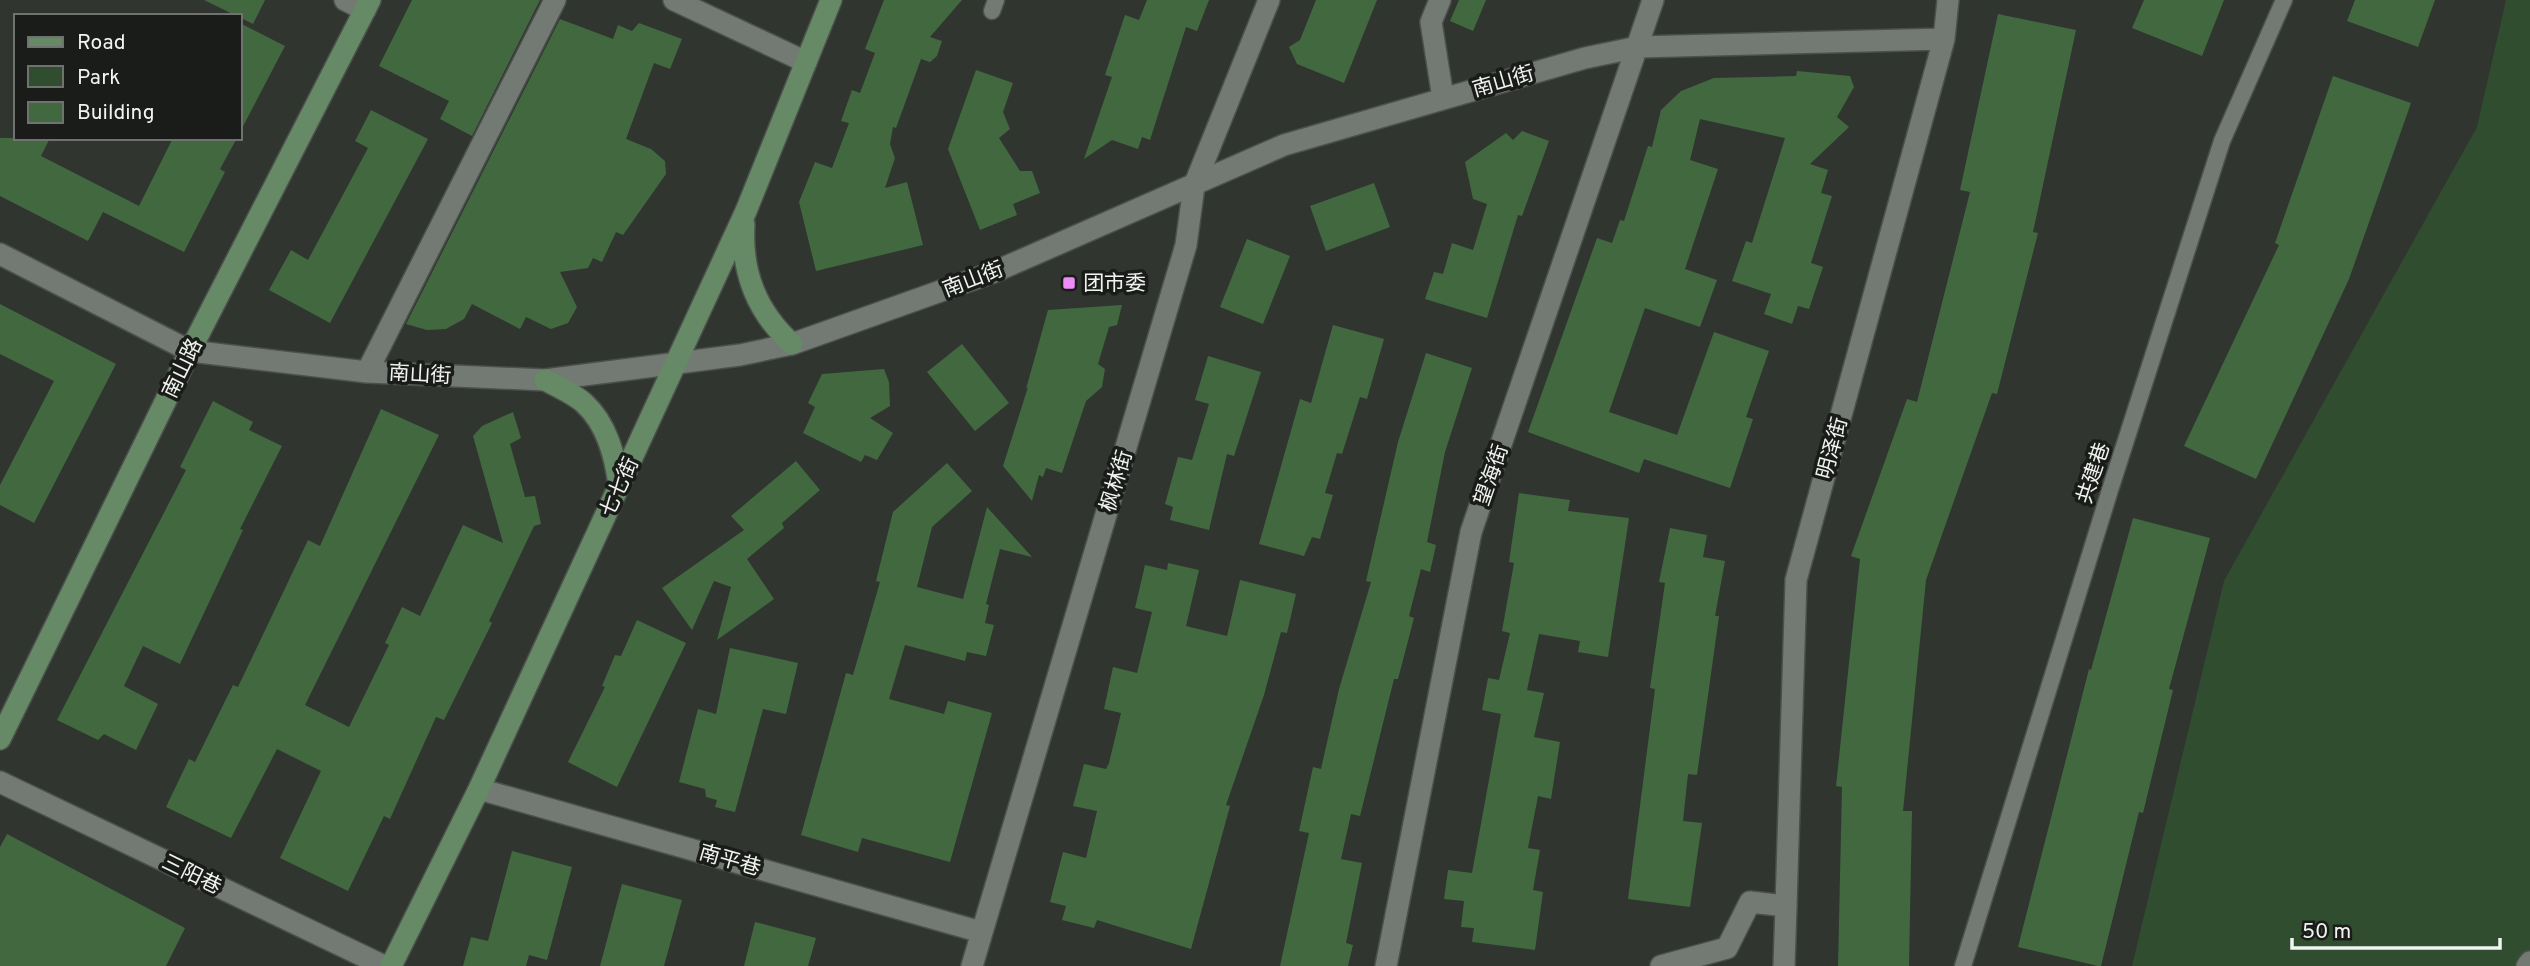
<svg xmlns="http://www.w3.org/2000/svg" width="2530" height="966" font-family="Overpass,'Noto Sans SC',sans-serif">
  <rect width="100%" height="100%" fill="#303530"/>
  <!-- green -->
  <path fill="#314d2f" d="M2506,0H2530V966H2132L2224,581L2477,127Z"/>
  <!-- building -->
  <path fill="#426840" d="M204,0H265L253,24Z
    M412,0H540L472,136L440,119L449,101L379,66Z
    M884,0H962L930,37L942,41L937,56L930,62L921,59L896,128L893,127L890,144L895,158L885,188L907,182L923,245L816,271L799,202L815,162L832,168L849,123L841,121L852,90L860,93L875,53L865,49Z
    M1147,0H1209L1197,31L1186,27L1150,140L1142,137L1138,149L1112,140L1084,159L1112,77L1105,75L1125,15L1139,20Z
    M1316,0H1377L1344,83L1297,64L1289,47L1300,40Z
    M1459,0H1486L1473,31L1450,21Z
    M2144,0H2224L2202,56L2132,28Z
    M2355,0H2435L2418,47L2347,21Z
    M1998,14L2076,30L2033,232L2038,233L1997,394L1992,393L1926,580L1903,811H1912L1909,966H1838L1842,787L1836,786L1860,559L1851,556L1907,399L1917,402L1970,192L1960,190Z
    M560,19L613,39L618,25L632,31L639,23L682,39L670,69L654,63L626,139L651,149L665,161L666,174L623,235L616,232L602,262L593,258L588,268L560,272L577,307L568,323L551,329L526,317L520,329L472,304L464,319L446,329L427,330L406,324Z
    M240,23L285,46L240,132Z
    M976,70L1013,83L1003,112L1010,129L999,138L1020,171H1032L1040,193L1013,204L1017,215L980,230L948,149Z
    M1797,71L1850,76L1854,87L1837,117L1849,127L1810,164L1828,170L1821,193L1832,196L1811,263L1823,267L1809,309L1798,306L1792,324L1764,314L1771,294L1732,281L1746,241L1752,243L1785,138L1700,119L1690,160L1718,169L1685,269L1717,280L1700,327L1645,308L1609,412L1677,435L1714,332L1769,351L1746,417L1753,419L1730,488L1644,459L1639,473L1528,432L1597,238L1612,243L1620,220L1624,221L1648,146L1652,147L1661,110L1681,91L1714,78L1796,76Z
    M2333,76L2411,103L2349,279L2256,479L2184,446L2279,245L2275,243Z
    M371,110L428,139L330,323L269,290L291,250L308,260L368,148L355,141Z
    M1522,131L1549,141L1522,216L1518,215L1487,318L1425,299L1434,272L1443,274L1452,243L1473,250L1487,204L1473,199L1465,162L1506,133L1513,140Z
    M0,138H50L41,156L139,206L173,138H237L220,169L225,172L184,252L103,212L88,241L0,196Z
    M1374,183L1390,227L1326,251L1310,206Z
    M1247,239L1290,256L1263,324L1220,307Z
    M0,304L116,364L34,523L0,505V485L54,381L0,354Z
    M1122,305L1117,325L1109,327L1098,364L1105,369L1102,387L1086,401L1062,473L1046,468L1043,477L1039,475L1032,501L1003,466L1028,387L1026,389L1048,310Z
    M1333,325L1384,339L1367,399L1360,397L1342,454L1337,453L1325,493L1333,495L1320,539L1312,537L1304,556L1259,544L1300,399L1311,403Z
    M962,344L1009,403L975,431L927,372Z
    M1426,353L1472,368L1445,452L1427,542L1436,545L1430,572L1421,569L1409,616L1414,618L1398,679H1394L1360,816L1351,814L1341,859L1362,863L1346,943L1353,945L1348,966H1280L1309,833L1299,831L1313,767L1321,769L1339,689L1371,582L1366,581L1398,442Z
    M1208,356L1261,372L1234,456L1227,454L1209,530L1170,520L1173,507L1165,504L1178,457L1192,460L1209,404L1195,400Z
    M884,369L889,382L890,406L870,418L893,433L877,460L865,455L861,462L803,433L815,407L808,403L822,374Z
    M213,401L253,422L249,430L282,446L240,529L243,530L180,664L143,646L124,686L158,704L136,750L104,734L98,740L57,720L186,470L180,467Z
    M381,409L439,435L305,705L349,727L389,645L385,643L402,607L420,616L463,525L503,543L473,436L482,426L513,412L521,438L510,444L525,497L535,496L541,524L534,526L489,621L492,623L444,720L436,717L390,819L384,816L348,891L280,858L321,771L277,749L231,838L166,807L189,759L195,762L233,685L238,687L308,540L320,546Z
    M796,461L820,490L782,523L784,528L747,559L774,599L717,640L731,587L714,581L692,630L662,588L744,530L731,516Z
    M947,463L972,491L932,527L917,587L963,599L987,507L1032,557L1000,549L986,604L989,605L985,623L994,625L986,656L967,652L965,661L905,645L889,699L944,714L948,701L992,713L950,862L862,838L858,852L801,835L846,673L853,675L880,582L876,581L893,512Z
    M1519,493L1570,500L1568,511L1629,518L1608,657L1578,652L1580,641L1539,634L1527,690L1544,693L1534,737L1560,742L1551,799L1538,796L1528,848L1540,850L1533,890L1543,892L1535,950L1472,942L1474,928L1461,927L1464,901L1444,899L1448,870L1472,873L1501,714L1482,710L1488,678L1499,680L1510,633L1502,631L1514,563L1509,562Z
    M2133,518L2210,538L2169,689L2173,690L2143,813L2139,812L2101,966H2098L2018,947L2089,669L2091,670Z
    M1670,528L1707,535L1703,557L1725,561L1715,616H1719L1697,775L1688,774L1683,821L1702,823L1690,907L1628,899L1655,689L1650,688L1665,583L1659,582Z
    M1168,563L1199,570L1186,626L1227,636L1240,580L1296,594L1287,633L1281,632L1264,695L1226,805L1230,806L1191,949L1097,920L1094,928L1062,920L1066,906L1050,902L1063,852L1086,858L1097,811L1073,806L1084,764L1106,769L1109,763L1121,713L1104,709L1113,667L1137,673L1152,612L1135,608L1145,565L1167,570Z
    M637,620L686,643L617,787L568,762L605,687L602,686L615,655L621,656Z
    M730,648L798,663L786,714L763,709L735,812L715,807L717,800L706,797L705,789L679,782L698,709L716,714Z
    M7,834L185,928L166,966H0V847Z
    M512,851L572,867L547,960L529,955L526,966H463L471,937L488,941Z
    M622,884L682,900L664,966H600Z
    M755,922L816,938L808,966H744Z"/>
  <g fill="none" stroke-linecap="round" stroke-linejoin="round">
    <!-- service casing -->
    <g stroke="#4c504c" stroke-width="19">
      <path id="service" d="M992,11L996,0
        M1963,966L2110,490L2222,141L2284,0"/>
    </g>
    <!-- pedestrian casing -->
    <g stroke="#4c504c" stroke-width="24">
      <path id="pedestrian" d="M972,966L1186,245L1194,186L1269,0"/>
    </g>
    <!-- minor casing -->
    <g stroke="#4c504c" stroke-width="24">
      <path id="minor" d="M345,0L365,10
        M674,0L806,62
        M1440,0L1431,22L1443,98
        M0,254L190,351L367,372L545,380L740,355L792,344L994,272L1284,145L1585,58L1638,47L1944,39
        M367,372L555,0
        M0,782L384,966
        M479,789L981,932
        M1786,906L1796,580L1944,39L1948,0
        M1386,966L1471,532L1653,0
        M2527,966L2530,962"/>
    </g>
    <!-- tertiary casing -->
    <g stroke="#4c504c" stroke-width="24">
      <path id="tertiary" d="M1661,966L1727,948L1750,902L1786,906L1784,966"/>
    </g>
    <!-- secondary casing -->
    <g stroke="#4c504c" stroke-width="24">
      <path id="secondary" d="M744,224C741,272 756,311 792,344
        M545,380C558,387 574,394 584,403C607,424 615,456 619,485
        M0,739L190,351L370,0
        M391,966L479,789L746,211L831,0"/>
    </g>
    <!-- service -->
    <use href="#service" stroke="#737973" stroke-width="16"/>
    <!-- pedestrian -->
    <use href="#pedestrian" stroke="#737973" stroke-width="21"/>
    <!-- minor -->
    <use href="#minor" stroke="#737973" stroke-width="21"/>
    <!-- tertiary -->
    <use href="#tertiary" stroke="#737973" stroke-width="21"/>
    <!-- secondary -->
    <use href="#secondary" stroke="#668a65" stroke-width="21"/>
  </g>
  <!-- markers -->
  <rect fill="#ed8cf9" stroke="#1a1c19" stroke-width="2.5" x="1062" y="276" width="14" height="14" rx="3.5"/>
  <g text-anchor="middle" stroke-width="7" stroke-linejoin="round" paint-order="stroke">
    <!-- street labels -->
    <g font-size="21" fill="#f0f3ef" stroke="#1a1c19">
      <text transform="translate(1503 81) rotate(-16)" y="7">南山街</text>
      <text transform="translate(973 279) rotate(-21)" y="7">南山街</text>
      <text transform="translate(182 368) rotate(-64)" y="7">南山路</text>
      <text transform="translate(420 374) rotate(3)" y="7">南山街</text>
      <text transform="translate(1832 448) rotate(-75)" y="7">明泽街</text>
      <text transform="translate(2093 473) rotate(-72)" y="7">共建巷</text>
      <text transform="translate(1491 475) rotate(-71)" y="7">望海街</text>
      <text transform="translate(1116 481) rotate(-73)" y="7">枫林街</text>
      <text transform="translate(619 487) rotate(-65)" y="7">七七街</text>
      <text transform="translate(730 860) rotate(16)" y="7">南平巷</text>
      <text transform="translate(192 874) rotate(26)" y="7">三阳巷</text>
    </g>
    <!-- poi labels -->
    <g font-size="21" fill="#f0f3ef" stroke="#1a1c19" text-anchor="start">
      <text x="1083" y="290">团市委</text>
    </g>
  </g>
  <!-- legend -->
  <rect x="14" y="14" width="228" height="126" fill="#1a1c19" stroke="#70726f" stroke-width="2"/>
  <rect x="28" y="37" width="35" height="10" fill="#668a65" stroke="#70726f" stroke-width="2"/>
  <text x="77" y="49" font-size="21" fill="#f0f3ef">Road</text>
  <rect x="28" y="66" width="35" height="21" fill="#314d2f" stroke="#70726f" stroke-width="2"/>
  <text x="77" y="84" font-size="21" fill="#f0f3ef">Park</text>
  <rect x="28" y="102" width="35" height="21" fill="#426840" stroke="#70726f" stroke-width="2"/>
  <text x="77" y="119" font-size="21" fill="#f0f3ef">Building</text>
  <!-- scale -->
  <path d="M2292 938v10h208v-10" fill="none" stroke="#f0f3ef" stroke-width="3.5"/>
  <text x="2302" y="938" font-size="21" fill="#f0f3ef" stroke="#1a1c19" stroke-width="5" paint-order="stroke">50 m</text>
</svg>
